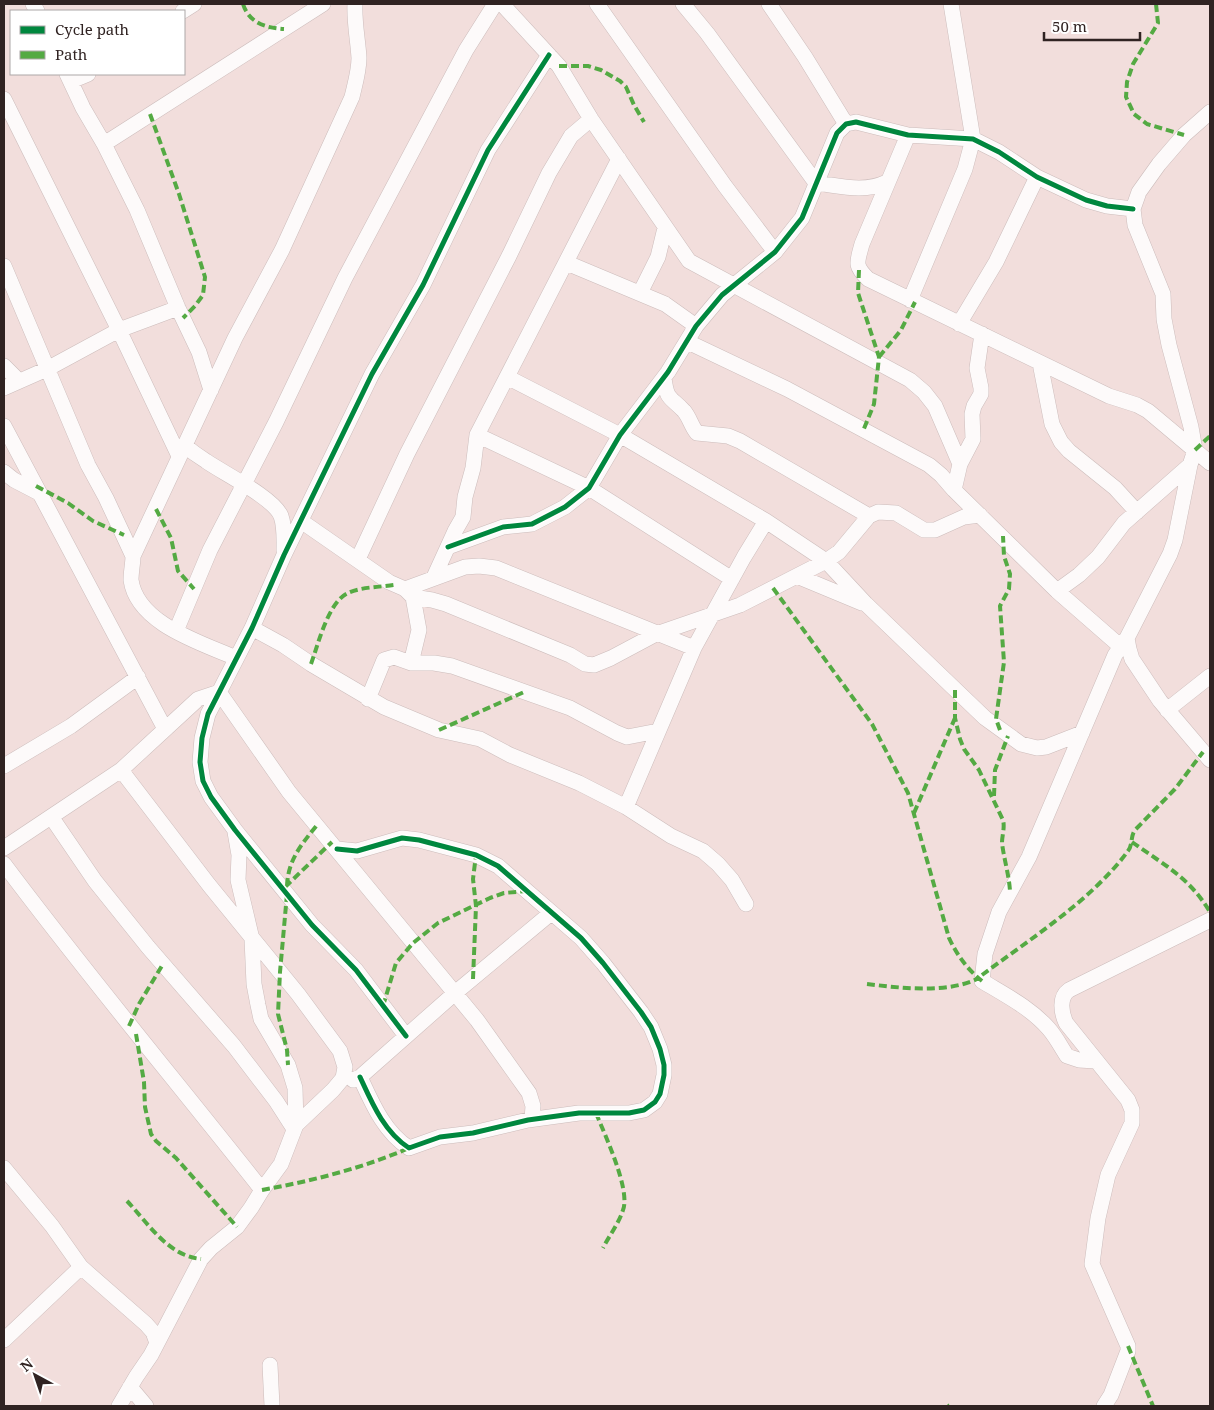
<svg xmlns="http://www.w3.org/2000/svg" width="1214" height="1410" font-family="'Noto Serif',serif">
  <rect width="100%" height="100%" fill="#f2dedc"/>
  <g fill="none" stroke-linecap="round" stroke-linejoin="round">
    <!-- minor casing -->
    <g stroke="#ccbcbb" stroke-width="16">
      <path id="minor" d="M33,4L37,11
        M502,4L559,66L591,119L689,261L910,380L924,392L935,406L960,464
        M597,4L725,186L775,252
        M683,4L707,33L816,183C841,186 864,193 887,182
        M769,4L805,57L846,124
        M183,11L194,4
        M67,74L83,108L104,144L137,210L178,308L199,352L211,390
        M71,81L88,74
        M4,99L119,330L179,456
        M1210,112L1184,135L1159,164L1139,192L1133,209L1135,225L1163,294L1164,319L1169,345L1191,427L1195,450L1190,465L1175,540L1170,554L1127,638L1129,649L1132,659L1160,701L1210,760
        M908,135L862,244C857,263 854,265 868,279L1109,396L1137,405L1148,411L1210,463
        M104,144L323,4
        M567,263L665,304L696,326
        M4,266L88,465L106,498L133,556
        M640,293L658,257L665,228
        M910,300L965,169L973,139L951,4
        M959,324L996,262L1037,177
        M688,342L787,389L929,465L941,475L954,490L1057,591L1120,646
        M1040,363L1052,424L1061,442L1069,451L1115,488L1137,512
        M4,366L19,381
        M507,377L620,435L766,521L826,561L866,604L985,718L1021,744L1037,748L1046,747L1082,733
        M664,378C667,401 670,396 684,411C690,418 691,426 697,433L728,436L740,441L869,516
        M4,388L47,369L119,330L178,308
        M4,426L165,729
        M477,435L589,488L732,579
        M184,445C191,451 198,456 206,461C223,473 274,498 281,516C285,527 284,540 284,551
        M4,472L14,480L39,493
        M954,490L960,464L973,439L972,414L974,406L981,394V388L977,368L982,334
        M301,521L389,582L405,589L465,567L479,566L496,568L694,648
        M448,547L503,527L532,524L565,507L589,488L620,435L668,372L696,326L722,295L775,252L802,218L837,133L846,124L856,122L908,135L973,139L999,152L1037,177L1086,200L1107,206L1133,209
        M358,559L407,454L509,256L549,173L571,136L591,119
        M797,576L862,603
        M434,577L455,531L463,517L465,497L473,468L477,435L619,159
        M405,589L413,597L432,600L446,604L570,655L585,664L594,665L611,658L656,634L740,605L826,561L839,552L869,516L878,512L896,513L924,530H935L964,517L980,515
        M1057,591L1079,575L1098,557L1124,523L1190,465
        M252,628L283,645L311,664L384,707L439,730L480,739L510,755L579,783L626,807L671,836L703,851L718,864L732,880L746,904
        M176,631L210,550L276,422L345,278L466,50L495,4
        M236,658C202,643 137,624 131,580C131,572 133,563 133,556L235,338L282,250L352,97C355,84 359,71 359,58C358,40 354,22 355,4
        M411,663L419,630L413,597
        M368,699L384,660L394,657L411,663H434L452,666L570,708L617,733L627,737L658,731
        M1167,710L1210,676
        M4,766L71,726L138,677
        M121,770L209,885L298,994L340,1051L345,1067L343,1078L333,1090L296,1125
        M626,807L694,648L744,557L766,521
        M52,818L95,881L148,947L234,1046L276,1101L294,1129
        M4,848L121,770L198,699L219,692L289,792L477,1020L529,1093L533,1106L532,1119
        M337,849L357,851L402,838L419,840L476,855L498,866L581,938L603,963L641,1012L651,1027L660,1049L664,1065V1075L660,1094L655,1102L644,1110L629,1113H579L528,1120L473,1133L440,1137L409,1148C384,1132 372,1103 360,1077
        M4,864C87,975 176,1081 262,1190
        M406,1036L356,970L312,925L235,830L211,797L203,781L200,762L202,738L208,714L252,628L284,555L372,374L423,285L488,150L549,55
        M1096,1061L1079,1060L1067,1056C1061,1047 1056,1037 1049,1029C1031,1008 1005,995 982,981L985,954L999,912L1029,857L1115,655L1126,639
        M353,1080L360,1077L455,993L551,913
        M4,1168L52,1226L81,1267L146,1324L153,1332L157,1343
        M4,1340L81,1267
        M270,1365L272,1406
        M130,1387L146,1406
        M119,1406L136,1377L151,1355L201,1259L211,1248L237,1227L251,1208L262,1190L281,1164L296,1125L295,1088L288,1065L261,1019L258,1005L254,984L252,939L238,880L239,855L235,832
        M1104,1406L1111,1395L1128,1351V1346L1092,1264L1098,1218L1108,1175L1132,1123V1110L1128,1100L1066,1023C1061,1012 1059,997 1069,990L1210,920"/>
    </g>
    <!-- minor -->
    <use href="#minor" stroke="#fdfafa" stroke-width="15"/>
    <!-- quiet -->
    <path stroke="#54aa43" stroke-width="4" stroke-dasharray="8 4" stroke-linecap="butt" d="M243,4C249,23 266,28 284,29
      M1156,4L1158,23L1133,64L1127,82L1126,97L1134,114L1147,124L1184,135
      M559,66H588L601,70L620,81L626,87L634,105L644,122
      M150,114L179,194L205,277L203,295L195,306L183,318
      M859,270L858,293L879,357L874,404L863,431
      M879,357L901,330L915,302
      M1195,450L1210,436
      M36,486L68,503L93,521L124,535
      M156,509L171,538L178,571L194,589
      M773,588L872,724L908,793L949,938C957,955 967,969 982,981
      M311,664C318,645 328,602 348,593C361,587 380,587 394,585
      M955,690V718L960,739L964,749L979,770L1003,820C1005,828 1002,835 1002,843C1004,859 1009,875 1010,891
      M439,730L524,692
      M1000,730L996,719L1004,662L1000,606L1009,589L1010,574L1004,556L1003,536
      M994,796L995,770L1008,736
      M914,813L955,718
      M1132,842C1164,865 1189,877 1210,912
      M287,886C288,860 301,845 317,825
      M285,887L332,842
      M287,894L280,972L278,1014L287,1050L288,1065
      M982,975C1030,939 1092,900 1128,851C1133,845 1130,837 1135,830L1175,789L1203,752
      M473,979L476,906L473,879L476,855
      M867,984C901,988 948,994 979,978
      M383,1006L396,963L413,943L438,923L490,898L504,893L527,891
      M129,1026L139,1004L163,964
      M136,1034L144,1082L145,1107L151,1134L156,1141L176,1158L237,1227
      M596,1113C604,1133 631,1190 623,1210C619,1223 609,1236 603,1248
      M262,1190C312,1181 363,1168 409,1148
      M127,1201C148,1223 168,1256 201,1259
      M1128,1346L1153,1406
      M947,1405L948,1406"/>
    <!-- cycleway casing -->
    <g stroke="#fff" stroke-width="8">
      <path id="cycleway" d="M448,547L503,527L532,524L565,507L589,488L620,435L668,372L696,326L722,295L775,252L802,218L837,133L846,124L856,122L908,135L973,139L999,152L1037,177L1086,200L1107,206L1133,209
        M337,849L357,851L402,838L419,840L476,855L498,866L581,938L603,963L641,1012L651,1027L660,1049L664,1065V1075L660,1094L655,1102L644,1110L629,1113H579L528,1120L473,1133L440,1137L409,1148C384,1132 372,1103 360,1077
        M406,1036L356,970L312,925L235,830L211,797L203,781L200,762L202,738L208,714L252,628L284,555L372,374L423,285L488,150L549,55"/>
    </g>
    <!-- cycleway -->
    <use href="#cycleway" stroke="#00873e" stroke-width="5"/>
  </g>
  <!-- border -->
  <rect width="1214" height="1410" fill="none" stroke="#302322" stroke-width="10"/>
  <!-- legend -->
  <rect x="10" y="10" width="175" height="65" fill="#ffffff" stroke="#aca7a7"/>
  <rect x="20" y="26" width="25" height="8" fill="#00873e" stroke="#aca7a7"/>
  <text x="55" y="35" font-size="15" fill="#302322">Cycle path</text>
  <rect x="20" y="51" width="25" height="8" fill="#54aa43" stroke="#aca7a7"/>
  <text x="55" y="60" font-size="15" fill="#302322">Path</text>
  <!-- north arrow -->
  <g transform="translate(35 1375) rotate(320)" stroke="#ffffff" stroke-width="4" paint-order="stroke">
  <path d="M0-4L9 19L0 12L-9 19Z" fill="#302322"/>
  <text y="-8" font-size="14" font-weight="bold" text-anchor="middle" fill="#302322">N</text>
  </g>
  <!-- scale -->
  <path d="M1044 32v8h96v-8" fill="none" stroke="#302322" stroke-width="2.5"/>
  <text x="1052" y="32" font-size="15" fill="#302322" stroke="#ffffff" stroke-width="4" paint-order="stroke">50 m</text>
</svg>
